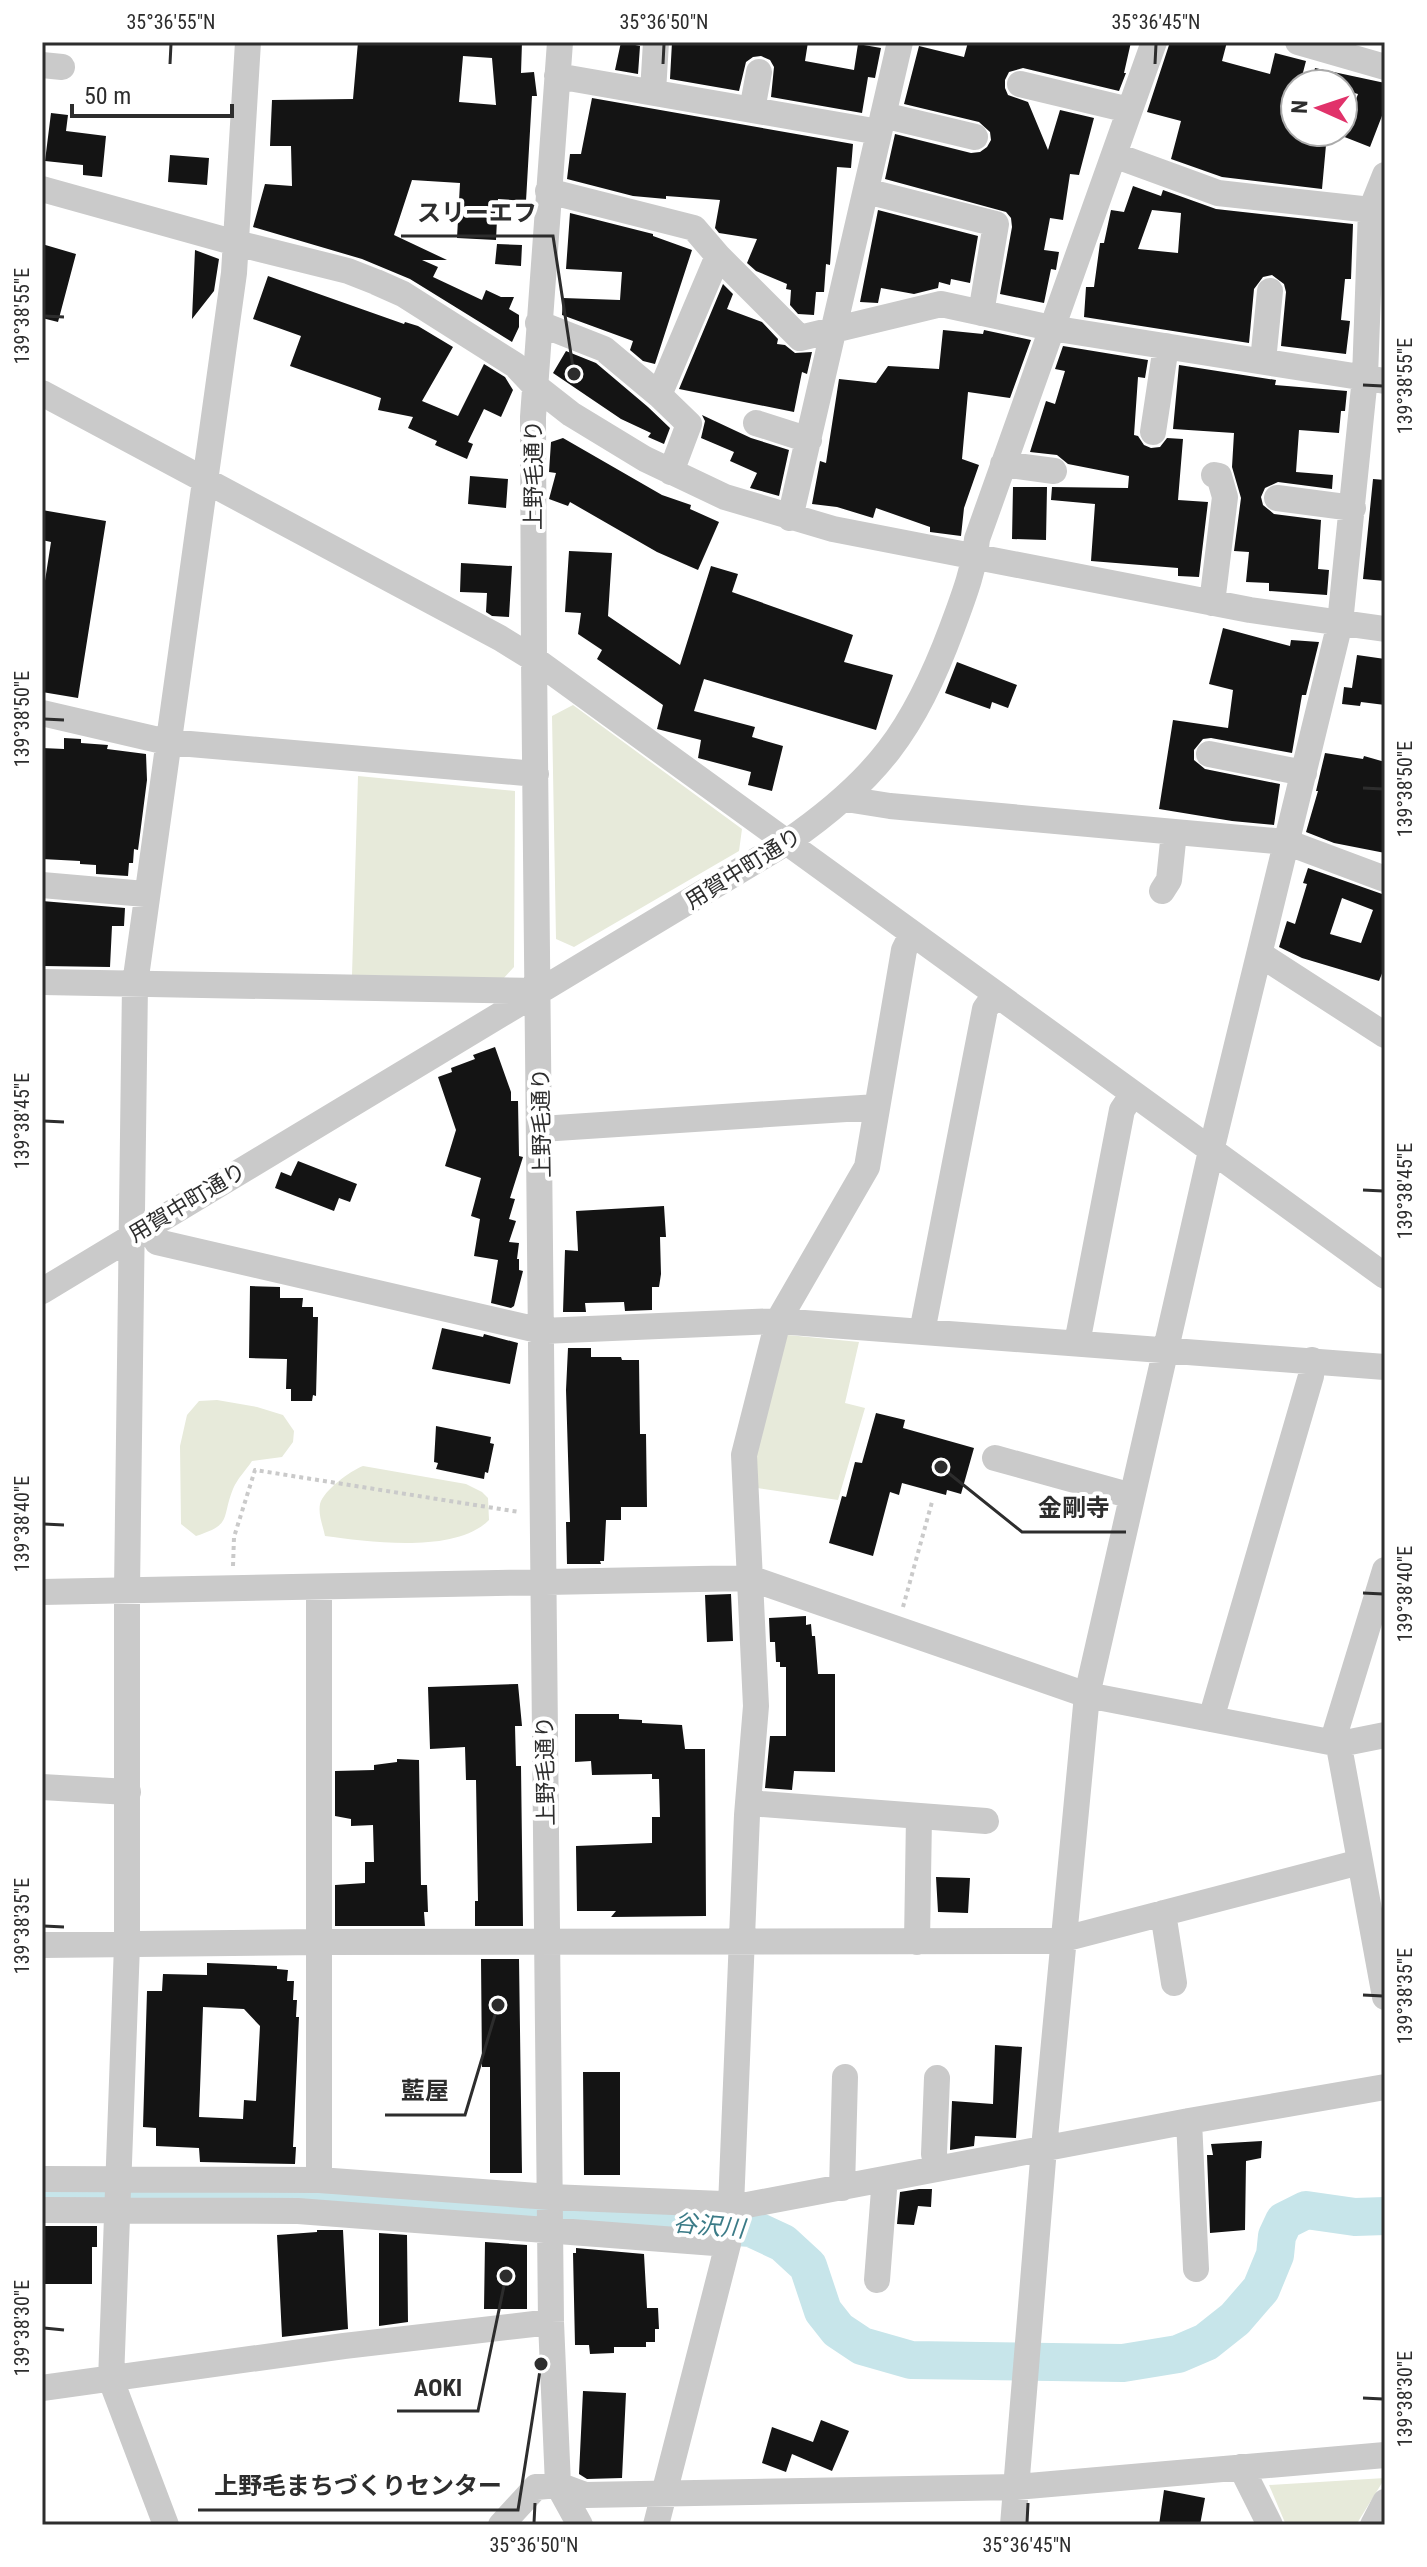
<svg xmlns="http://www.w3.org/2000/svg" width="1427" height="2567" font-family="'Roboto Condensed','Noto Sans JP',sans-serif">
  <rect width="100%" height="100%" fill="#fff"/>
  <!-- green -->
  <path fill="#e7eada" d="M573,705L742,829L739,851L574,947L556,939L552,716Z
    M358,776L515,791L514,967L503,979L352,975Z
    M788,1335L859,1342L845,1403L865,1408L838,1500L757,1488L755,1458L779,1342Z
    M217,1400L257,1407L283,1415L294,1431L293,1442L282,1457L252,1461C246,1470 237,1479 233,1489C221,1519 233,1524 196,1536L181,1524L180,1446L187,1415L199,1401Z
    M363,1466L466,1484L482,1492L488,1498L489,1520C455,1554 369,1542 325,1536C323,1526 318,1515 320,1504C324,1490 350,1471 363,1466Z
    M1385,2478L1356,2525H1286L1269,2485Z"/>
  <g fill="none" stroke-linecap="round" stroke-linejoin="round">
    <!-- river -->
    <path stroke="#c7e5ea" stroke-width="38" d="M42,2197H300L751,2228L783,2243L808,2266L823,2311L838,2330L862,2346L911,2360L1123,2363L1178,2354L1206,2342L1235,2319L1261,2289L1275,2255L1277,2236L1284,2221L1306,2210L1355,2217L1385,2216"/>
  </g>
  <!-- building -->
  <path fill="#141414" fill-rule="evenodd" d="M358,42H522L521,73L534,72L537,96H532L526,201L498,199L496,240L457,238L460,183L412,180L394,235L447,260H422L438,267L433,277L482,300L486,290L501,297H514L509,309L519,315V327L512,342L410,279L362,259L253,227L265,184L292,186L291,146H270L272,100L353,99ZM463,56L492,58L496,105L459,102Z
    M621,42L640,46L638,74L615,70Z
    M672,42H808L805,61L854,70L858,44L881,48L875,78L868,77L862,113L771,97L774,67L770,60L761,56L753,57L746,62L739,91L670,79Z
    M968,42H1131L1124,73H1126L1119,91L1023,68L1009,72L1005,80V88L1008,95L1028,102L1048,150L1060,110L1094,118L1079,175L1070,174L1063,220L1050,218L1044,250L1059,252L1056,270L1051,269L1044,303L1000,294L1012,227L1011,218L1006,212L885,179L895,134L971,153L980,152L987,147L991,140L990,132L979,122L904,104L919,46L964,57Z
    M1170,42H1227L1222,61L1270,74L1275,53L1306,61L1300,84H1295V102L1290,121L1295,122V132L1327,134L1322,189L1222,177L1171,159L1181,121L1147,112Z
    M1315,68L1385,83V108L1370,147L1342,136L1358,94L1343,90V84L1312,81Z
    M592,98L853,144L851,168L837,167L830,265L826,264L824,292H816L814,315L798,314L790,305L791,290L786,289L787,284L756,271L747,263L757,239L719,233L715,228L720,200L666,196V199L633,196L567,179L570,154H581Z
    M51,113L68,115L66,131L106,136L102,177L83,175V165L45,161Z
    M170,155L209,158L207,185L168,182Z
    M1133,186L1161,196L1163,190L1216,209L1353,224L1351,279H1345L1341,320L1350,321L1346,354L1281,346L1286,292L1284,284L1272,275L1263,277L1254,289L1249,343L1084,317L1086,287H1094L1100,243H1104L1111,210L1124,212ZM1152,210L1181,213L1178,253L1138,249Z
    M878,210L978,236L970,283L951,279L950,285L939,282L938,288L914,294L881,288L878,303L860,302Z
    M570,213L653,234V236L692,250L655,364L643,361L630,350L633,341L562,315L563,298L620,300L622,272L566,269Z
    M42,244L76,254L58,322L42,318Z
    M497,244L522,245L521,266L495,264Z
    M195,250L219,259L214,291L192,319Z
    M268,276L404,324L405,322L418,326L453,347L422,401L458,416L484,364L505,377L513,390L501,417L484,409L468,442L473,444L467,459L435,445L437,441L408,428L413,417L378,410L381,398L290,366L301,336L253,319Z
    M723,284L733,294L727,309L762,322L778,339L777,344L785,345L795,353L812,352L807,374L802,372L794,412L679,389Z
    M943,330L983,334L984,330L1031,340L1010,398L968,392L962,459L979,465L964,508L961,536L930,532V527L876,508L873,518L837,507L812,504L820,461L826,463L839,379L876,383L888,366L939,369Z
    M1063,346L1148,360L1145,378L1138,377L1134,435L1138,436L1144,445L1151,448L1160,447L1167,438L1183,439L1178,500L1208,502L1199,577L1178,576V568L1091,561L1095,504L1051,500L1052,487L1128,488L1129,476L1068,464L1057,455L1030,452L1046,401L1055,404L1065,371L1055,369Z
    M566,351L596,363L648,407L670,428L664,444L648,437L651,433L621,419L553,373Z
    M1179,365L1276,380L1275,385L1347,391L1345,411H1341L1339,433L1299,430L1296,472L1333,475L1332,489L1278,482L1265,488L1261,497L1263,505L1274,514L1321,520L1318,569L1329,570L1327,595L1269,591V583L1246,582L1249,552L1234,551L1241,498L1232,467L1234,433L1173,429Z
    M702,415L751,438L789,450L779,496L750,488L757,473L730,461L734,452L701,438L705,421Z
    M563,438L662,495L691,505L690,509L719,522L698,570L657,552L570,502L568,506L549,499L556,473L549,472L551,442Z
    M470,476L508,479L506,508L468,504Z
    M1373,479L1385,480V581L1363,579Z
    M1013,487H1047L1046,540L1012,539Z
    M42,510L106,521L78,698L42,692V600L51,542L42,540Z
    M569,551L612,553L608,616L680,665L711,566L738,574L732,592L853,635L844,662L893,675L876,730L704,679L694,711L755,727L752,737L783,746L772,791L748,785L751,772L698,758L701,740L657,729L663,705L597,659L602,650L578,634L581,613L565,612Z
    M461,563L512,566L509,617L492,616L486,612L487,593L460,592Z
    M1223,628L1290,646L1291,640L1319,642L1306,695H1302L1292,753L1211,738L1203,739L1194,750V760L1205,769L1280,784L1274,825L1232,821L1159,809L1173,720L1228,728L1233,690L1209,684Z
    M1357,655L1385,659V705L1361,702L1360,706L1342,704L1344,687L1352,688Z
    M957,662L1017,685L1008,708L992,702L990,709L945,693Z
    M64,738L81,739V743L108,745L107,749L146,754L147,780L138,850L134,849L133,863H129L128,876L96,874V865L80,864V861L42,859V748L64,749Z
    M1325,753L1363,759L1364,756L1385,762V853L1334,843L1306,832L1318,791H1316Z
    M1308,868L1385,895V966L1379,981L1302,958L1279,947L1287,921L1295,924L1307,884L1303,883ZM1342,898L1373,910L1361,943L1330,934Z
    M42,901L125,908L124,926H112L110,967L43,966L45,928H42Z
    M495,1047L511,1092V1101H518L519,1156L523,1157L510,1198L515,1199L509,1219L516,1221L509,1242L519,1243L517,1259H519V1270L523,1271L514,1306L511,1308L491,1303L498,1260L474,1256L480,1219L471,1216L481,1178L445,1166L456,1130L438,1077L452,1072L451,1068L475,1059L473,1055Z
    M298,1161L357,1184L350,1202L339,1198L334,1211L275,1188L281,1172L291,1176Z
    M664,1206L666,1237H660L661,1274L659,1287H652V1310L625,1311L624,1302L585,1303L586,1312H563L565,1250L578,1251L576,1211Z
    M250,1286L280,1287V1298H303L302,1307H313V1317H318L316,1396L313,1395L312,1401H291V1389H286L287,1359L249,1358Z
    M442,1328L483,1337L484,1334L518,1343L510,1384L432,1369Z
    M568,1348H591V1357H621L622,1360H639L640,1434H646L647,1507H621V1520H606L604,1561H600L601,1564H567L566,1522H570L566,1390Z
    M876,1413L905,1420L903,1428L974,1448L961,1494L947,1490L946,1495L902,1483L899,1495L890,1492L873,1556L829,1543L842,1496L846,1497L855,1462L862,1463Z
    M436,1426L491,1437L490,1443L494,1444L488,1473L485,1472L484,1479L436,1469L438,1463L434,1462Z
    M731,1594L733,1641L707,1642L705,1595Z
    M806,1616V1625L811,1624L812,1636H815L818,1674H835V1772L794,1771L792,1790L765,1788L770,1736H786V1667H780V1662H776L775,1642H770L769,1618Z
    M518,1684L522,1726H515L516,1766H521L523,1926H475V1901H478L476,1780H466L465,1747L430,1749L428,1687Z
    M575,1714H619V1719L642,1720V1723L682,1725L685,1749H705L706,1916L611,1917L616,1911H577L576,1846L652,1843V1817H660L659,1779H652V1774L592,1775L591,1761L575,1762Z
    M397,1759L419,1760L421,1885H427L428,1912H424L425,1926H335V1885L365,1883V1862H374L373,1825L351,1826V1819L335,1816V1771L374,1770V1765L397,1762Z
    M936,1877L970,1878L968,1913L938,1912Z
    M481,1959H519L522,2173H490V2067H482Z
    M207,1963L277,1966V1969L288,1970L287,1981H294L293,2000H297L296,2017H299L293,2147H296L295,2164L200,2162L199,2148L156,2146V2128L143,2127L147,1991H162L163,1974L207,1975ZM203,2007L244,2009L260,2026L256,2101L244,2100L243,2119L199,2117Z
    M995,2045L1022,2047L1016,2138L975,2136L974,2146L950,2150L952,2101L993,2104Z
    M583,2072H620V2175H584Z
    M1262,2141L1261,2158L1246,2161L1245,2230L1210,2233L1207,2155H1213L1211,2144Z
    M919,2189H932L931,2207L918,2206L914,2225L897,2224L900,2192Z
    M42,2226H97V2247H92V2284H42Z
    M317,2230H343L348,2329L282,2337L277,2235L317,2232Z
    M379,2233L407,2235L408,2322L379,2326Z
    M485,2242L527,2245V2309H484Z
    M576,2248L644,2254L647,2308H658L659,2329H655V2342H646V2347H614V2353L590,2354L589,2345H575L573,2253H576Z
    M583,2391L626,2393L622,2478L587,2479L579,2474Z
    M821,2420L849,2431L832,2471L792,2454L786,2472L762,2463L772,2427L813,2442Z
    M1164,2490L1205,2498L1200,2525H1159Z"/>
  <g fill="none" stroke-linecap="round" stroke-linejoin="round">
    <!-- path -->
    <path stroke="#cacaca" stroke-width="4" stroke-dasharray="4 4" stroke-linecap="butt" d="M233,1566L234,1537L255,1470L519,1512
      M903,1607L932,1502"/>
    <!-- minor -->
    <path stroke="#cacaca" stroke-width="26" d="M560,42L533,417L534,659L551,2322L558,2485L580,2525
      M1298,42L1385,67
      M42,65L62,67
      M557,76L879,132
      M1020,84L1129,110
      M653,92L656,42
      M752,110L759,72
      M883,115L975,137
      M1114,155L1218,193L1371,210
      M42,189L236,243L348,271L376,282L403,294L515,365L534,385L571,414L645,459L725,497L833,529L1250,610L1385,629
      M548,191L694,228L718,256L800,338L941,304L1051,328L1385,381
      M866,191L996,224L981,313
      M538,323L604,349L659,395L689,424L671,472
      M1263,361L1270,291
      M42,393L500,638L534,659L1385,1276
      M659,395L718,256
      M756,423L809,440
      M1153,432L1166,346
      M1003,464L1054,471
      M1277,498L1353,508
      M790,518L900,42
      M1212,603L1225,497L1219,476L1214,475
      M42,713L167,742L536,774
      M1209,754L1304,773
      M846,799L890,806L1286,842L1385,879
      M42,885L145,894
      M1162,891L1169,880L1174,832
      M1261,955L1385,1035
      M42,982L539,991
      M541,1129L877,1107
      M148,1226L157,1242L542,1331L778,1321L1385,1367
      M42,1291L787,842C877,780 914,730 952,628C963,598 974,571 977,539L1154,42
      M922,1332L985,1009L995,995
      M1077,1343L1122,1110L1133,1094
      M995,1458L1132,1496
      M1385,1570L1336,1730L1385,1997
      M42,1592L750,1578L1087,1695L1340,1744L1385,1735
      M1211,1719L1311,1376L1312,1360
      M42,1787L128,1792
      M749,1803L986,1821
      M1163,1913L1174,1983
      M917,1942L919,1816
      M42,1945L319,1942L1048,1941L1064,1939L1360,1862
      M1189,2121L1196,2269
      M937,2168L934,2154L937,2078
      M42,2179L319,2180L550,2197L747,2205L1189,2121L1385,2087
      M319,2180V1588
      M842,2188L845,2077
      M42,2210L298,2211L728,2244
      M877,2280L884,2190L882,2180
      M42,2388L344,2346L551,2322
      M1241,2467L1270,2525
      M166,2525L111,2380L127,1945V1590L135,984L234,273L248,42
      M501,2525L536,2487L558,2485L585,2495L1016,2487L1385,2455
      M656,2525L728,2244L731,2206L747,1815L756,1706L744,1455L778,1321L867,1167L904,950L912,934
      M1013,2525L1044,2148L1087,1695L1211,1151L1340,623L1365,377L1371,210L1385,175
      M1373,2525L1385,2502"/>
  </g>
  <!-- ticks -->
  <path fill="none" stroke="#2d2d2d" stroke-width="3" d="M170,64L171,44M663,64L664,44M1155,64L1156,44M44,316L64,317M1363,385L1383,386M44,719L64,720M1363,788L1383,789M44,1121L64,1122M1363,1190L1383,1191M44,1524L64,1525M1363,1593L1383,1594M44,1926L64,1927M1363,1995L1383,1996M44,2328L64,2330M1363,2398L1383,2399M534,2523L535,2503M1027,2523L1028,2503"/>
  <g text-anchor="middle" stroke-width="8" stroke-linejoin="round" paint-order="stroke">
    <!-- street labels -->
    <g font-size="22" fill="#2d2d2d" stroke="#fff">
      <text transform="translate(533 475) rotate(-90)" y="8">上野毛通り</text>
      <text transform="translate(743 868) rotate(-32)" y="8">用賀中町通り</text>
      <text transform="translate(541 1123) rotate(-91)" y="8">上野毛通り</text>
      <text transform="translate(187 1202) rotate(-31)" y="8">用賀中町通り</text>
      <text transform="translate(545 1771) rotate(-91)" y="8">上野毛通り</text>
    </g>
    <!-- water labels -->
    <g font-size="24" font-style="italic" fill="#3b7b87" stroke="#fff">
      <text transform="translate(709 2226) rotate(5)" y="8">谷沢川</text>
    </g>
  </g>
  <!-- callouts -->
  <path fill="none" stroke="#2d2d2d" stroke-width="3" d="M574 374L553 236H401M941 1467L1022 1532H1126M498 2005L465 2115H385M506 2276L478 2411H397M541 2364L518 2510H198"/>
  <g fill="#2d2d2d" stroke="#fff" stroke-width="3">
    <circle cx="574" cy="374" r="8"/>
    <circle cx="941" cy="1467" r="8"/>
    <circle cx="498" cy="2005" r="8"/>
    <circle cx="506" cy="2276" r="8"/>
    <circle cx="541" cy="2364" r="8"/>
  </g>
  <g font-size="24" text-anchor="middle" font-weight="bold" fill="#2d2d2d" stroke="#fff" stroke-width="8" stroke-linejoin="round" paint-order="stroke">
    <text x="477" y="221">スリーエフ</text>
    <text x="1074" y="1516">金剛寺</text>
    <text x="425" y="2099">藍屋</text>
    <text x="438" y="2396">AOKI</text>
    <text x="358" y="2494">上野毛まちづくりセンター</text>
  </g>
  <!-- border -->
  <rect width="1427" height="2567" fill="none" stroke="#ffffff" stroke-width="88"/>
  <!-- north arrow -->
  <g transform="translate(1319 108) rotate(273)"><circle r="38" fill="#ffffff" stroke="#ababab" stroke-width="2"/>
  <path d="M0-6L14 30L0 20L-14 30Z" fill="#e1326a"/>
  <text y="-12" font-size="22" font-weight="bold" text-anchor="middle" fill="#2d2d2d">N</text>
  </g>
  <!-- scale -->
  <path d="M72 104v12h160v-12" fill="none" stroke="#2d2d2d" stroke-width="4"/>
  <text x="84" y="104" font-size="24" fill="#2d2d2d" stroke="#ffffff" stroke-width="6" paint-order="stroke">50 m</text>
  <rect x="44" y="44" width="1339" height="2479" fill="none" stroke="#2d2d2d" stroke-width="3"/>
  <g font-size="20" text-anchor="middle" fill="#2d2d2d">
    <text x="171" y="29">35°36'55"N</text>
    <text x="664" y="29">35°36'50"N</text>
    <text x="1156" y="29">35°36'45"N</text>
    <text transform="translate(22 316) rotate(-90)" y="7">139°38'55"E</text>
    <text transform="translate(1405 386) rotate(-90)" y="7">139°38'55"E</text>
    <text transform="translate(22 719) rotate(-90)" y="7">139°38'50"E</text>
    <text transform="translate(1405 789) rotate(-90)" y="7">139°38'50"E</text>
    <text transform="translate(22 1121) rotate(-90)" y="7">139°38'45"E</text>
    <text transform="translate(1405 1191) rotate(-90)" y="7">139°38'45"E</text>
    <text transform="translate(22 1524) rotate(-90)" y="7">139°38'40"E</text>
    <text transform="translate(1405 1594) rotate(-90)" y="7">139°38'40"E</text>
    <text transform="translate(22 1926) rotate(-90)" y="7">139°38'35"E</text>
    <text transform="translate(1405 1996) rotate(-90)" y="7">139°38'35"E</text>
    <text transform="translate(22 2328) rotate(-90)" y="7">139°38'30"E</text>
    <text transform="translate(1405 2399) rotate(-90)" y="7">139°38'30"E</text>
    <text x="534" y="2552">35°36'50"N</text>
    <text x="1027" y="2552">35°36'45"N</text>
  </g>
</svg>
